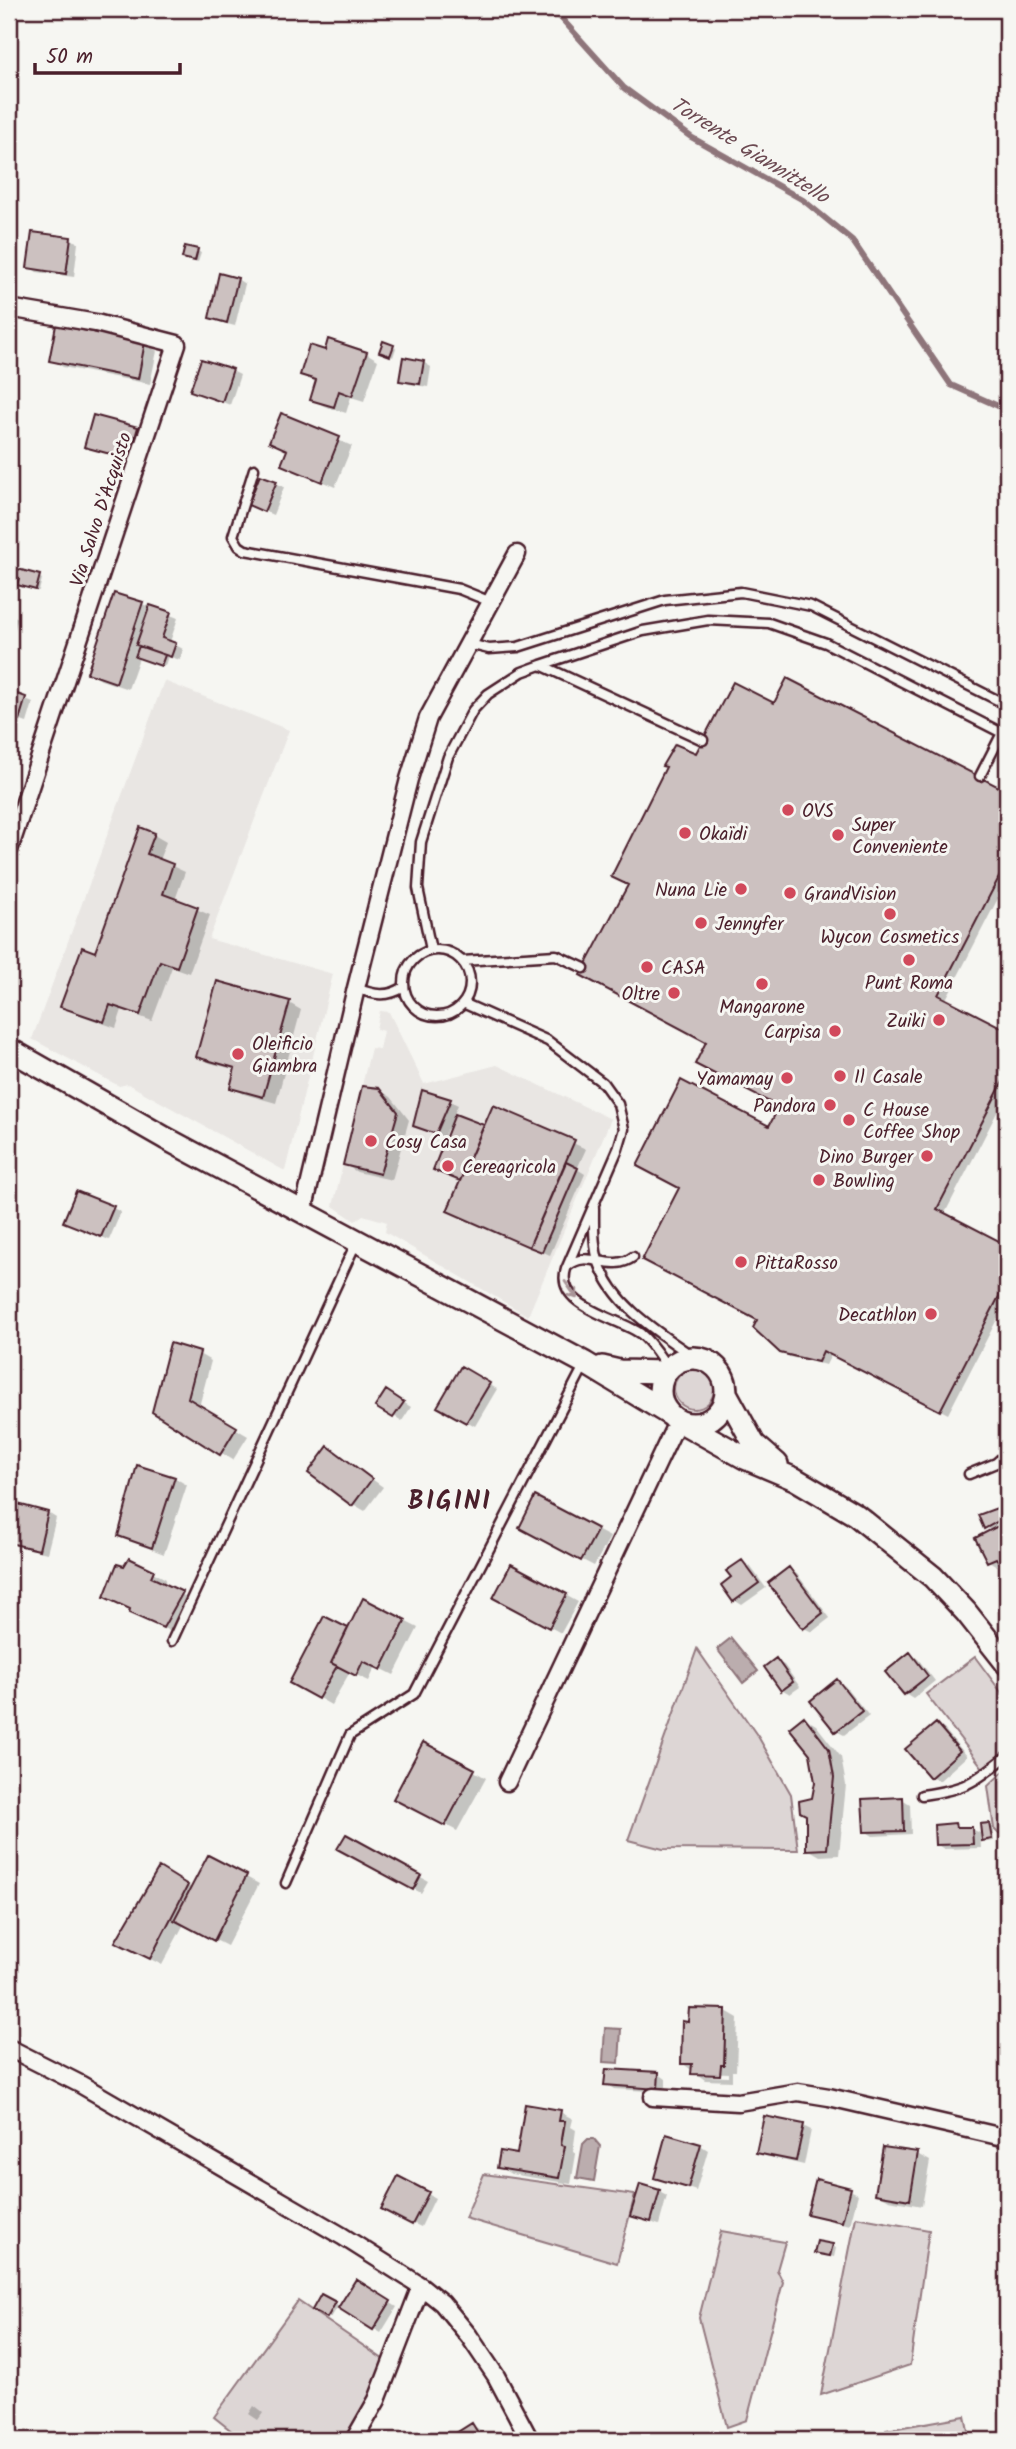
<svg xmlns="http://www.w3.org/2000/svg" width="1016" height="2449" font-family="Kalam,sans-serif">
  <rect width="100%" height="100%" fill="#f6f6f2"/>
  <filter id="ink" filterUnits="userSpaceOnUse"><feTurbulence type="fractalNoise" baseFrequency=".0143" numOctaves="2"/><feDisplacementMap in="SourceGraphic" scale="14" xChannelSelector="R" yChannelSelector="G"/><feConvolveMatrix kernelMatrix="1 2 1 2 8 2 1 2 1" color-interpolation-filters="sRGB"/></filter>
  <g filter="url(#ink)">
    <!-- built -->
    <path fill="#e9e6e3" d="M164,681L289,730L209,939L333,974L285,1171L128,1084L119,1086L32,1039Z
      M380,1011L389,1012L424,1084L497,1065L611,1119L528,1316L385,1232L387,1222L363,1215L355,1221L333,1206L371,1048L379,1049L383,1031L376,1029Z"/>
    <!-- green -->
    <path fill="#ddd6d5" stroke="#947a80" stroke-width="2" d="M674 1389a20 20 0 1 1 40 0a20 20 0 1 1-40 0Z
      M697,1649L759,1738L791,1794L798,1850L663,1849L628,1840Z
      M975,1657L1007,1700V1749L983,1768L926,1694Z
      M1007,1768V1834L998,1833L994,1829L988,1786Z
      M484,2174L635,2195L617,2263L465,2218Z
      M856,2217L929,2230L910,2365L821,2395Z
      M721,2231L785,2242L777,2270L783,2282L747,2420L727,2427L699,2318Z
      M298,2301L384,2360L370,2398L343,2440H243L214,2417Z
      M965,2416L970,2440H888L886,2430Z"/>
    <!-- water -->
    <path fill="#bbadae" stroke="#8e747a" stroke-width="2" d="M731,1638L758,1671L743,1683L717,1649Z
      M605,2028L621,2029L619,2063L603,2062Z
      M588,2139H594L600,2146L594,2181L577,2178L583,2144Z"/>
    <!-- shadow -->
    <path fill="#0003" fill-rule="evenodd" d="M9,153L16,157L14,172L9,171Z
      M70,238L78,243L74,277L37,272L29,267Z
      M197,251L201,253L198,262L187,259Z
      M237,279L245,284L235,326L219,322L211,318Z
      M144,344L157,351L150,384L63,367L51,360Z
      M393,347L396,348L393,357L384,353Z
      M326,352L366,353L378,360L364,401L351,397L346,413L324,406L312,399L318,383L302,374Z
      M423,362L431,367L428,387L409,384L401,380Z
      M232,371L240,375L230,405L192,390Z
      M282,416L352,446L335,487L283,465L289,451L271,442Z
      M137,429L145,433L137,462L94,450L86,446Z
      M276,483L284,487L273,515L250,505Z
      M39,577L42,579L39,591L22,586Z
      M142,604L178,618L170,642L183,649L180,660L168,656L165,666L139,658L128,689L101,680L89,673Z
      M9,613L18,618L9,649Z
      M788,680L1007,793V881L945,1001L1007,1032V1093L944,1215L1007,1247V1300L948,1414L832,1353L826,1365L790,1357L781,1352L681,1187L770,1128L781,1107L708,1042L697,756L775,706Z
      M9,693L33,703L27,723L9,717Z
      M154,835L166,842L159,860L185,872L175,900L210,915L189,973L172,967L152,1021L122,1010L116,1028L74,1013L62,1006L96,954Z
      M289,1003L301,1010L276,1103L244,1094L232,1087L237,1070L210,1063L198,1056Z
      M378,1089L391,1097L409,1120L392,1180L357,1172L345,1165Z
      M423,1093L450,1101L458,1105L453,1116L485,1128L494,1107L586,1149L577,1169L585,1174L550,1255L449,1210L461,1182L435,1169L450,1130L447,1129L444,1137L415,1125Z
      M9,1191L15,1194L9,1207Z
      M113,1208L121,1212L109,1240L73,1225Z
      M199,1354L211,1361L199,1407L248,1436L233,1460L154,1411Z
      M462,1369L497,1389L475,1426L440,1406Z
      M387,1392L411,1407L402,1421L378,1406Z
      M340,1456L383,1487L365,1511L353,1504Z
      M138,1467L175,1478L187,1485L164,1554L133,1542L120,1535Z
      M536,1498L610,1537L594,1566L533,1534Z
      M11,1505L48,1513L56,1518L47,1553L9,1544Z
      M997,1510L1001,1512L1004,1521L995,1526L1007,1535V1565L1003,1562L997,1566L989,1561L977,1539L992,1531L986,1527Z
      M130,1560L166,1579L163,1585L194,1601L176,1634L131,1613L125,1568Z
      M742,1562L750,1566L766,1588L742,1605L734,1600V1578Z
      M512,1566L578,1602L561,1633L495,1597Z
      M789,1569L797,1574L830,1618L812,1632L804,1628Z
      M364,1600L418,1628L394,1675L376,1666L369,1681L350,1672L331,1705L291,1682L325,1618L349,1631Z
      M910,1654L918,1659L935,1681L913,1699L905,1694Z
      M776,1661L784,1665L800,1687L790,1694L783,1690Z
      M837,1682L845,1686L869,1716L844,1735L836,1731Z
      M804,1718L816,1725L841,1757L846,1785L839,1855L820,1856L808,1849L816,1782Z
      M936,1725L944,1729L967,1756L939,1781L931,1776Z
      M474,1771L486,1778L457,1831L408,1805Z
      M902,1799L910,1804L911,1834L873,1836L865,1831Z
      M955,1825L962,1829H972L980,1833L981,1848L944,1849L936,1844Z
      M989,1825L992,1827L994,1841L987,1842L984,1840Z
      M346,1836L428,1881L421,1893L340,1848Z
      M209,1857L259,1884L227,1946L184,1924L162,1965L129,1948L159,1869L193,1889Z
      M726,2011L738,2018L736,2071H732V2081L705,2080L682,2063ZM703,2072L729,2073V2077L703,2076Z
      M659,2074L666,2079V2092L614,2089L606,2084Z
      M560,2112L573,2119L571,2127L576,2130L573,2152L576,2154L571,2184L511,2174L499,2167L519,2156Z
      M803,2126L811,2130L804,2165L765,2156L758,2152Z
      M700,2145L708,2150L696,2191L656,2177Z
      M917,2154L930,2161L922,2206L889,2200L877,2193Z
      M398,2178L435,2198L421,2227L391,2213Z
      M850,2190L858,2194L850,2225L817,2217L809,2213Z
      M659,2192L667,2196L659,2225L633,2216Z
      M832,2246L836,2248L834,2257L819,2254Z
      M357,2282L397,2307L381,2333L338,2306L341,2307Z
      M322,2297L338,2306L331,2318L315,2309Z
      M254,2406L263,2413L258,2420L249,2414Z
      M472,2425L484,2432L490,2440H448Z"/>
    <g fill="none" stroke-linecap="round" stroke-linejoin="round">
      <!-- stream -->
      <path stroke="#8e747a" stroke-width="6" d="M553,9L624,88L691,137L803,200L852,240L951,385L1007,410"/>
    </g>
    <!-- building -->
    <path fill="#ccc1c0" stroke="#4a1f2b" stroke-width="2" d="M32,232L71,237L66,274L27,268Z
      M185,246L198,249L195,261L182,258Z
      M219,273L238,278L227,323L209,318Z
      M56,325L145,342L138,379L49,361Z
      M328,339L367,352L352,396L339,391L334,407L310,400L316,380L300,375L309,345L325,350Z
      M383,341L394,345L390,356L379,352Z
      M403,357L424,361L420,384L399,381Z
      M201,359L233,369L222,402L190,391Z
      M281,413L340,437L322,482L281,465L287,450L269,442Z
      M93,415L138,427L129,459L84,447Z
      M260,475L277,481L264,512L248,505Z
      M10,567L40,575L36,590L17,585L19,578L9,575Z
      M114,593L143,602L116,683L87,673Z
      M150,605L171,612L162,638L176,643L171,657L136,645Z
      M139,646L165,655L161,666L135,657Z
      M787,678L1007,791V862L938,995L1007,1030V1074L937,1209L1007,1245V1281L940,1411L823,1351L818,1362L780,1353L753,1328L757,1320L642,1260L679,1188L637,1166L681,1080L769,1126L779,1107L695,1064L706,1042L580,975L628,885L611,877L666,767L662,766L675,744L696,753L733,682L774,703Z
      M9,691L26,697L19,720L9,717Z
      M140,827L155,833L147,854L173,864L163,894L198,907L177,967L160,961L140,1015L110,1005L104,1022L60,1007L82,947L95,952Z
      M217,981L290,1001L263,1097L230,1088L235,1068L196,1057Z
      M362,1086L379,1088L398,1112L380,1174L343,1165Z
      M422,1090L451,1099L436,1134L413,1126Z
      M493,1105L575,1140L529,1247L447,1211Z
      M455,1114L484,1125L460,1181L433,1170Z
      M566,1162L578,1168L542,1252L529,1247Z
      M76,1191L114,1206L101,1237L63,1222Z
      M170,1343L200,1352L188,1398L237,1427L220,1455L152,1412Z
      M461,1366L490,1383L466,1423L437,1407Z
      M386,1390L404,1402L393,1418L375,1407Z
      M328,1446L372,1479L352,1506L308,1473Z
      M137,1465L175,1477L152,1548L118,1536Z
      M535,1496L598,1529L581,1561L519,1528Z
      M10,1502L48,1512L39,1550L9,1543Z
      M997,1508L1002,1519L984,1529L978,1515Z
      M998,1526L1007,1544V1558L999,1562L996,1558L987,1562L975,1538Z
      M129,1558L154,1570L151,1577L183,1592L163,1628L129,1613L130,1609L104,1597L117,1564L124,1566Z
      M742,1560L759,1583L733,1602L721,1585L731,1577L726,1571Z
      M511,1564L567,1594L549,1628L493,1598Z
      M789,1567L823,1613L803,1629L768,1583Z
      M363,1598L406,1620L381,1670L363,1661L356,1676L331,1663Z
      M324,1616L348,1628L331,1663L337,1666L318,1699L289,1683Z
      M910,1652L928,1676L904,1695L885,1672Z
      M776,1658L793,1682L781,1691L764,1667Z
      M837,1679L862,1711L835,1732L810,1701Z
      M804,1716L829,1749L834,1777L827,1849L806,1850V1815L800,1812L799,1801L812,1798L815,1782L810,1754L789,1728Z
      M936,1723L960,1751L930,1778L905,1749Z
      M423,1742L475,1769L445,1826L393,1799Z
      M903,1797L904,1831L864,1832L862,1799Z
      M955,1823L956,1827H972L973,1844L935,1845L934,1825Z
      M989,1823L992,1839L982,1841L980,1824Z
      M346,1834L421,1875L413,1890L337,1849Z
      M208,1855L247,1875L214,1941L174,1920Z
      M159,1867L188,1885L150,1959L115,1942Z
      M689,2008L726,2009L724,2065H721L720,2075L691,2074L692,2064H681L682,2021L688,2022Z
      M606,2069L659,2072L658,2089L604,2085Z
      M525,2104L561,2110L559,2121H565L561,2145L565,2146L559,2178L497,2168L500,2151L517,2154Z
      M764,2116L804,2124L796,2161L756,2153Z
      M666,2134L701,2144L688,2188L654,2178Z
      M883,2147L918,2152L910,2200L875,2194Z
      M398,2176L429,2192L412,2225L381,2209Z
      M816,2179L851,2188L842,2222L807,2214Z
      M640,2184L660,2190L651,2222L630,2216Z
      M817,2241L833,2244L830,2256L814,2253Z
      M356,2279L391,2301L373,2330L338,2308Z
      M321,2294L336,2302L327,2318L312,2310Z
      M472,2423L480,2436L477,2438L479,2440H445Z"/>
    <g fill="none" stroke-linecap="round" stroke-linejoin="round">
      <!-- service casing -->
      <g stroke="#4a1f2b" stroke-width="13">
        <path id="service" d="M254,469L233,536L239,546L245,550L459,589L491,602
          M469,644L489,649L518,647L665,600L741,592L811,606L1007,705
          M541,665L643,631L708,620L769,623L826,643L1002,733L980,776
          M404 983a33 33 0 1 1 66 0a33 33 0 1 1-66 0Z
          M431,950L418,888L421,842L448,757L473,710L488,694L522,672L541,665L703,740
          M462,961L556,955L584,968
          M356,988C374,995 387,998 404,987
          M463,1003L548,1041L603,1083L618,1104L624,1129L618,1149L566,1269C554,1307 620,1318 641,1334C652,1343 660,1357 668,1368
          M594,1208C594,1225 593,1246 599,1263C615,1307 658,1332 695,1358
          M568,1266C588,1248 610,1274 633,1257
          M969,1474L996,1463L1007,1453
          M172,1641L356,1243
          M922,1795C966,1789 973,1783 1007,1756
          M286,1883L350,1735L414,1694L585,1364"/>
      </g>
      <!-- minor casing -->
      <g stroke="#4a1f2b" stroke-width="21">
        <path id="minor" d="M9,308L96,323L177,344L9,850
          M303,1212L356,988L409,779L428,718L517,554
          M507,1782L678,1420
          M9,2048L80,2084L342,2236L421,2286L442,2303L469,2336L496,2376L530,2440
          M653,2097L738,2102L798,2092L829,2097L1007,2138
          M354,2440L377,2400L421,2286"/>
      </g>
      <!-- secondary casing -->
      <g stroke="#4a1f2b" stroke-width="26">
        <path id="secondary" d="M9,1049L165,1138L585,1363L669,1414
          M660 1391a33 33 0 1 1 66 0a33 33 0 1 1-66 0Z
          M602,1367L619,1371L666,1372
          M726,1393L754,1444L777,1464
          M683,1423L745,1458L795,1479L856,1515L933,1577L966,1612L1007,1664"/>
      </g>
      <!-- service -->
      <use href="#service" stroke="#f6f6f2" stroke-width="8"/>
      <!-- minor -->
      <use href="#minor" stroke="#f6f6f2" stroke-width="16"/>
      <!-- secondary -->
      <use href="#secondary" stroke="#f6f6f2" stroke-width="21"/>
    </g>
    <!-- one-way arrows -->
    <defs><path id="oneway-shaft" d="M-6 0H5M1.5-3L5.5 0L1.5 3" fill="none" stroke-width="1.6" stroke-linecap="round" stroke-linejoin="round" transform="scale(1.75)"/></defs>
    <use stroke="#a99598" href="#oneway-shaft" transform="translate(571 1290) rotate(55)"/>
  </g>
  <!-- markers -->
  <g fill="#d1495b" stroke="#f6f6f2" stroke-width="2.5">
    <circle cx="788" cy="810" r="7"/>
    <circle cx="685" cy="833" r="7"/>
    <circle cx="838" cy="835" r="7"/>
    <circle cx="741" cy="889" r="7"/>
    <circle cx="790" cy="893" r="7"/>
    <circle cx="890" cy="914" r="7"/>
    <circle cx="701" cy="923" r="7"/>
    <circle cx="909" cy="960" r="7"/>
    <circle cx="647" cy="967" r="7"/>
    <circle cx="762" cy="984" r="7"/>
    <circle cx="674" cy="993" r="7"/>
    <circle cx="939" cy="1020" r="7"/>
    <circle cx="835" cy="1031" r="7"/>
    <circle cx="238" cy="1054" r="7"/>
    <circle cx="840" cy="1076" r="7"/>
    <circle cx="787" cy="1078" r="7"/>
    <circle cx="830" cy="1105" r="7"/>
    <circle cx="849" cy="1120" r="7"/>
    <circle cx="371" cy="1141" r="7"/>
    <circle cx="927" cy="1156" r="7"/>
    <circle cx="448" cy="1166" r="7"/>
    <circle cx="819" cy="1180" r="7"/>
    <circle cx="741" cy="1262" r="7"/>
    <circle cx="931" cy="1314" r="7"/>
  </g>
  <g text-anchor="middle" stroke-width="6" stroke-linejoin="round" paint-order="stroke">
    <!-- street labels -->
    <g font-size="19" fill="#4a1f2b" stroke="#f6f6f2">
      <text transform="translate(100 509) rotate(-72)" y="7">Via Salvo D'Acquisto</text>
    </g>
    <!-- poi labels -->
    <g font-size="19" fill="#4a1f2b" stroke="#f6f6f2" text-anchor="start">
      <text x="802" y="817">OVS</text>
      <text x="852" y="831">Super<tspan x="852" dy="22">Conveniente</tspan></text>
      <text x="699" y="840">Okaïdi</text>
      <text x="727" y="896" text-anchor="end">Nuna Lie</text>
      <text x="804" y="900">GrandVision</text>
      <text x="715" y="930">Jennyfer</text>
      <text x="890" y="943" text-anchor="middle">Wycon Cosmetics</text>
      <text x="661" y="974">CASA</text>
      <text x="909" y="989" text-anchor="middle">Punt Roma</text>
      <text x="660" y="1000" text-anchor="end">Oltre</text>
      <text x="762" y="1013" text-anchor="middle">Mangarone</text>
      <text x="925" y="1027" text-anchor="end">Zuiki</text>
      <text x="821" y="1038" text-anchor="end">Carpisa</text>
      <text x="252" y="1050">Oleificio<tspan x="252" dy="22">Giambra</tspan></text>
      <text x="854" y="1083">Il Casale</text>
      <text x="773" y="1085" text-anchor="end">Yamamay</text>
      <text x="816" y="1112" text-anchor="end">Pandora</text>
      <text x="863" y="1116">C House<tspan x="863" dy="22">Coffee Shop</tspan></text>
      <text x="385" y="1148">Cosy Casa</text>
      <text x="913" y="1163" text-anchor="end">Dino Burger</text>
      <text x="462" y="1173">Cereagricola</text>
      <text x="833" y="1187">Bowling</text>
      <text x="755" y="1269">PittaRosso</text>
      <text x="917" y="1321" text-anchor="end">Decathlon</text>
    </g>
    <!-- water labels -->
    <g font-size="21" font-style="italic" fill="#6c4a52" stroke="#f6f6f2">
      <text transform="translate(750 150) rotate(32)" y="7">Torrente Giannittello</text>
    </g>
    <!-- district labels -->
    <g font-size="26" font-weight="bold" letter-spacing="2" fill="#4a1f2b" stroke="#f6f6f2">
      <text x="450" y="1509">BIGINI</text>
    </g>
  </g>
  <!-- margin -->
  <rect width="1016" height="2449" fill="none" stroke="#f6f6f2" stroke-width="35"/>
  <rect x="18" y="18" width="981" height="2414" fill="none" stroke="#4a1f2b" stroke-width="2.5" filter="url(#ink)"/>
  <!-- scale -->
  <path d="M35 63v10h145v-10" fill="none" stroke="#4a1f2b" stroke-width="3.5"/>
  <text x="46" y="63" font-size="21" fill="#4a1f2b" stroke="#f6f6f2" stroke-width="5" paint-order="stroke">50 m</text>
</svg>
